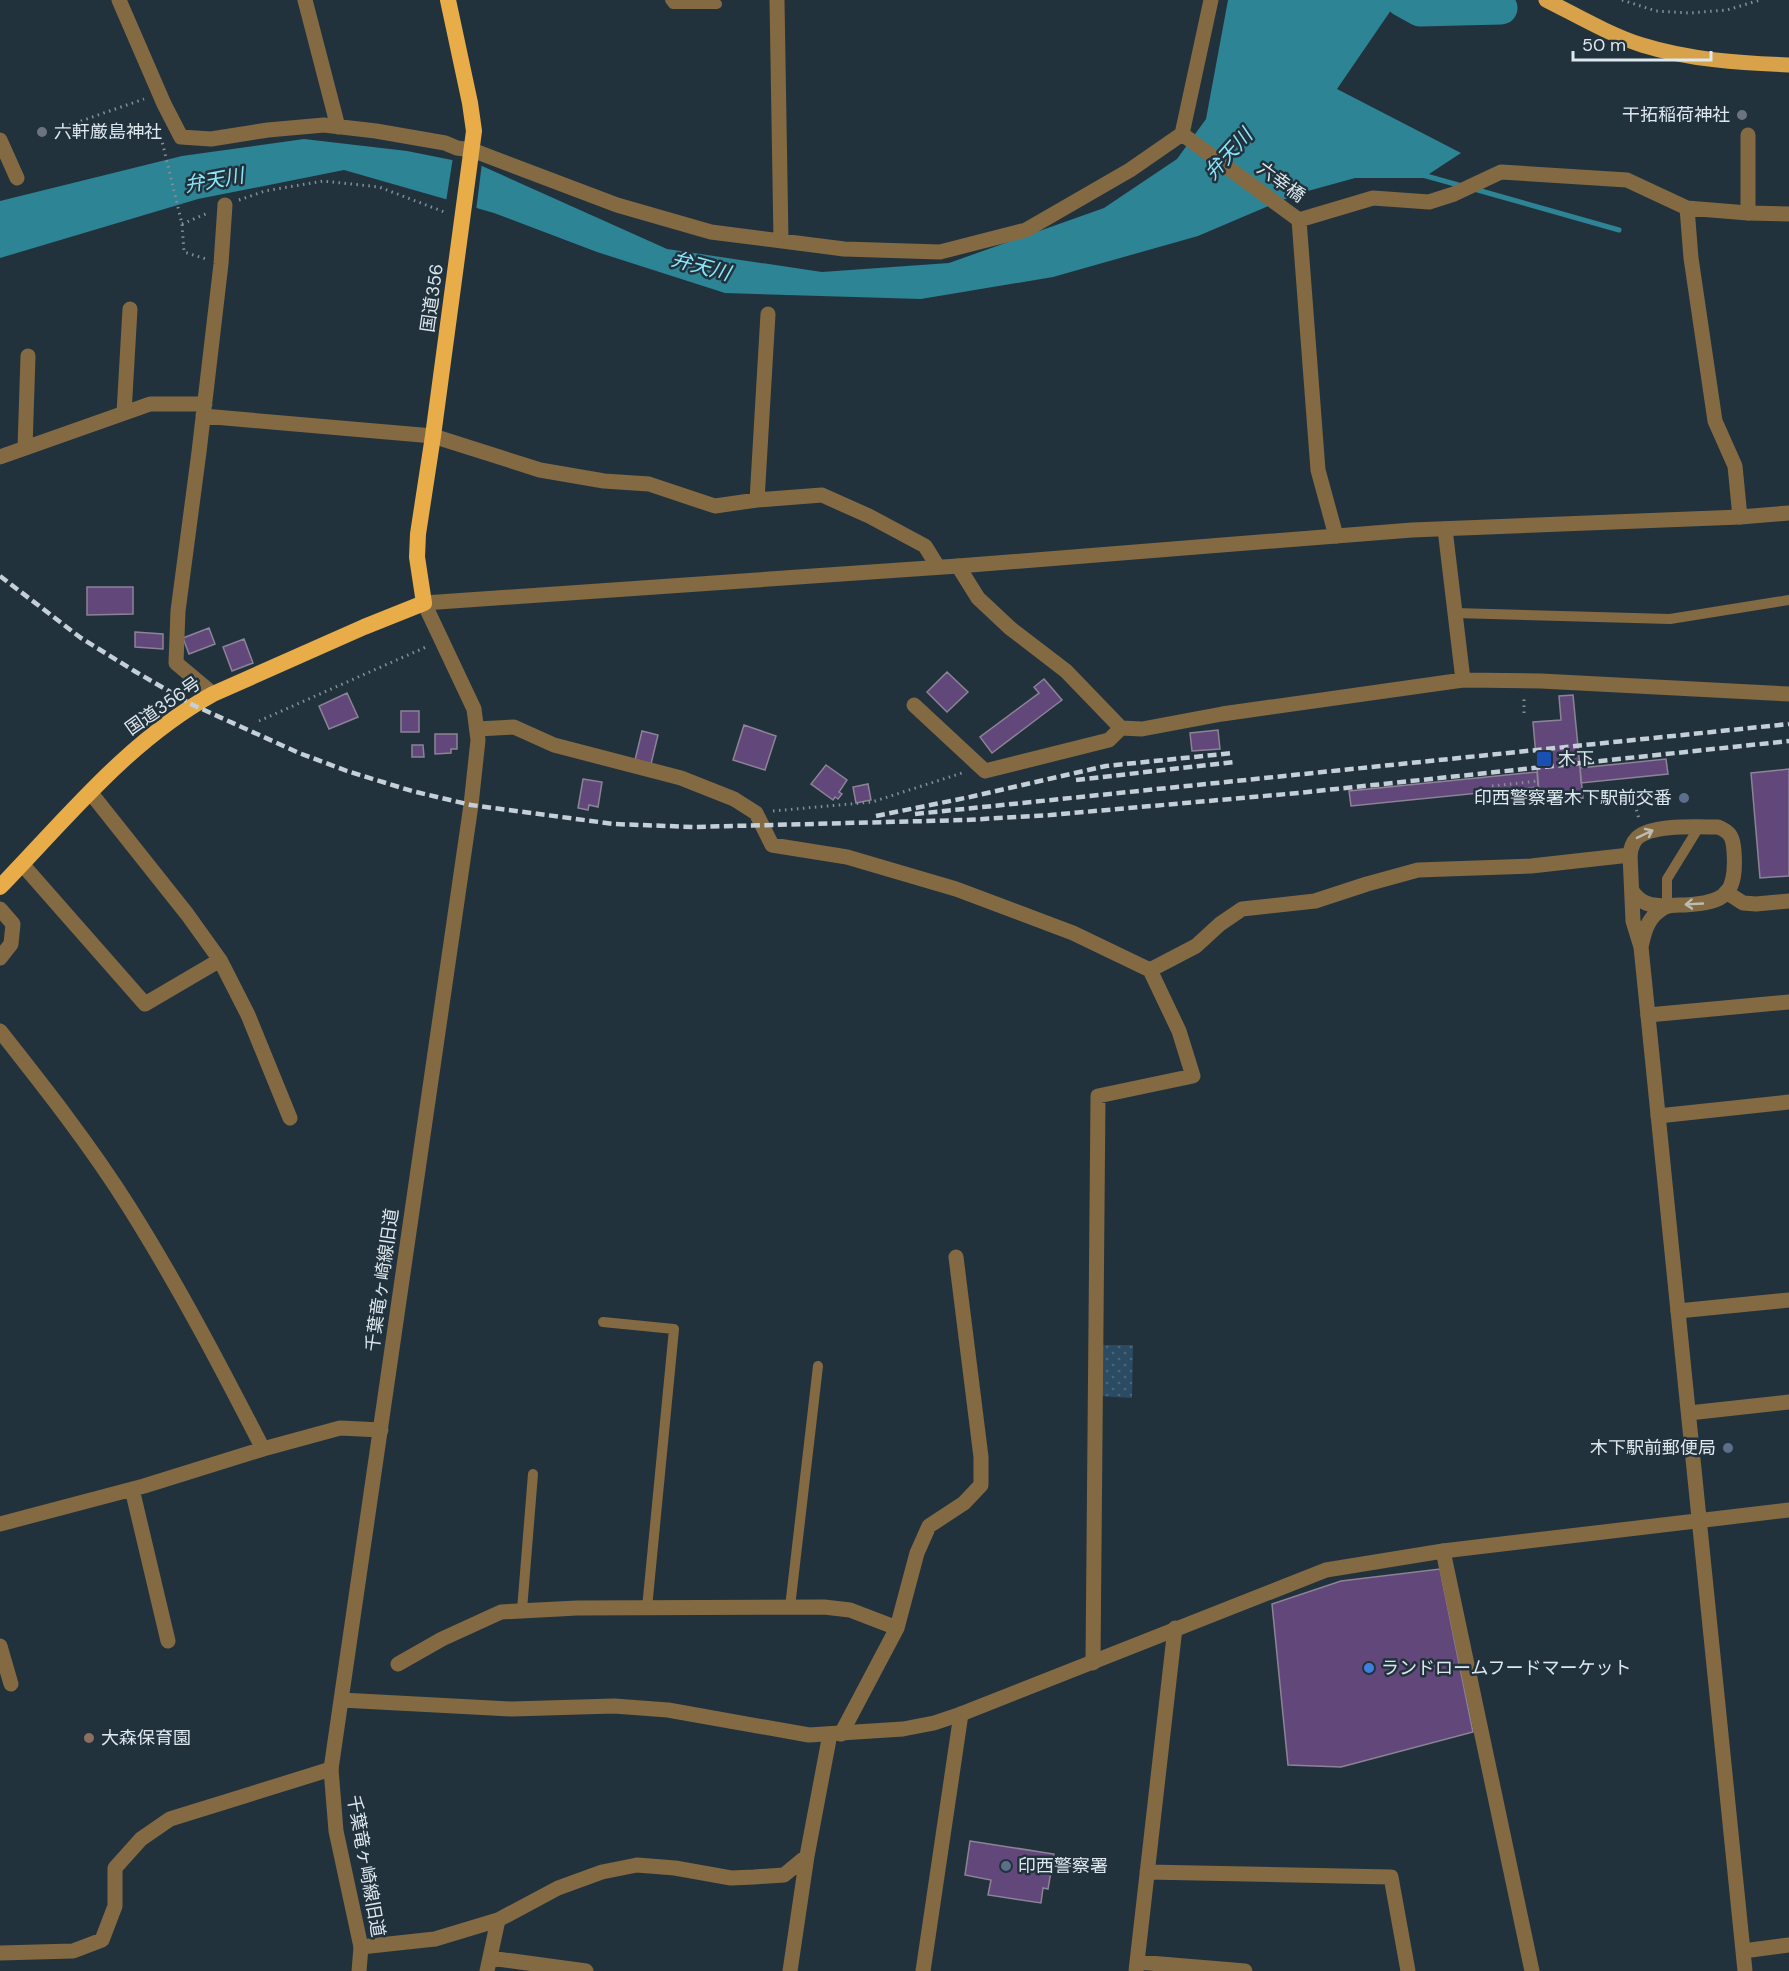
<svg xmlns="http://www.w3.org/2000/svg" width="1789" height="1971" font-family="'DM Sans','Noto Sans JP',sans-serif">
  <defs>
    <pattern id="park-dots" width="8" height="8" patternUnits="userSpaceOnUse" patternTransform="scale(1.5)"><rect width="8" height="8" fill="#2a4b62"/><path d="M2 2h.1M6 6h.1" fill="none" stroke="#486579" stroke-width="1.8" stroke-linecap="round"/></pattern>
  </defs>
  <rect width="100%" height="100%" fill="#22323d"/>
  <!-- park -->
  <path fill="url(#park-dots)" d="M1099,1345H1133L1132,1398L1099,1396Z"/>
  <!-- water -->
  <path fill="#2d8494" d="M1228,0H1398L1337,89L1461,153L1423,178H1355L1297,194L1198,236L1053,277L921,299L725,293L597,252L494,213L344,170L198,199L0,258V201L182,156L304,139L407,151L482,166L667,249L822,272L949,263L1104,208L1177,159L1206,119Z"/>
  <!-- pier -->
  <path fill="#22323d" d="M453,157L482,163L476,211L446,202Z"/>
  <g fill="none" stroke-linecap="round" stroke-linejoin="round">
    <!-- stream -->
    <path stroke="#2d8494" stroke-width="5" d="M1419,174L1462,186
      M1474,189L1619,230"/>
    <!-- river -->
    <path stroke="#2d8494" stroke-width="33" d="M1402,0L1420,10L1501,8"/>
  </g>
  <!-- building -->
  <path fill="#62487a" stroke="#8c8396" stroke-width="1.5" d="M87,587H133V614L87,615Z
    M209,628L215,644L189,654L183,638Z
    M135,632L163,634V649L135,647Z
    M244,639L253,663L232,671L223,647Z
    M947,672L968,692L947,712L927,692Z
    M1044,679L1062,700L992,753L980,737L1039,693L1034,687Z
    M347,693L358,717L329,729L319,706Z
    M1573,695L1583,798L1540,802L1533,722L1561,720L1559,696Z
    M401,711H419V732H401Z
    M744,725L776,736L765,770L733,760Z
    M1218,730L1220,749L1192,751L1190,733Z
    M642,731L658,735L651,764L635,760Z
    M435,734H457V749H451V753L435,754Z
    M412,745H423L424,757H412Z
    M1666,759L1668,774L1581,783L1580,768Z
    M826,765L847,780L839,792L842,794L838,799L835,797L833,800L811,784Z
    M1789,769V876L1760,878L1751,773Z
    M1537,772L1538,787L1351,806L1349,791Z
    M583,779L602,782L598,807L589,805L588,810L578,808Z
    M868,784L871,800L856,803L853,787Z
    M1440,1569L1473,1732L1341,1767L1288,1765L1272,1604L1341,1581Z
    M970,1841L1054,1854L1048,1889L1043,1888L1041,1903L988,1895L991,1880L965,1875Z"/>
  <g fill="none" stroke-linecap="round" stroke-linejoin="round">
    <!-- path -->
    <path stroke="#828f98" stroke-width="3" stroke-dasharray="1.5 4.5" stroke-linecap="butt" d="M1622,0L1656,11L1689,13L1727,10L1760,0
      M58,129L144,99
      M161,137L182,224L184,252L206,259
      M239,200L265,191L323,181L379,187L447,213
      M182,224L208,213
      M1524,713V696
      M259,721L426,647
      M1492,786L1538,781
      M1635,804L1639,819
      M773,811L872,802L962,773"/>
    <!-- service -->
    <path stroke="#836a42" stroke-width="10" d="M670,0L673,4H717
      M1455,613L1670,619L1789,600
      M1667,906V879L1699,827
      M603,1322L674,1329L647,1608
      M790,1607L818,1366
      M522,1610L533,1474"/>
    <!-- pedestrian -->
    <path stroke="#836a42" stroke-width="15" d="M1748,135V213"/>
    <!-- minor -->
    <path stroke="#836a42" stroke-width="15" d="M119,0L164,104L181,137L211,139L268,130L324,125L376,131L445,143L457,148L472,150L617,205L711,232L844,249L940,252L1026,230L1130,170L1182,134L1211,0
      M305,0L338,127
      M777,0L781,241
      M1182,134L1299,220
      M0,140L17,178
      M1687,208L1691,258L1715,421L1735,466L1740,517
      M1299,220L1373,198L1429,202L1454,194L1501,172L1627,180L1687,208L1748,213L1789,214
      M1299,220L1318,470L1336,536
      M124,413L130,309
      M203,416L433,436L540,470L604,481L649,484L715,506L757,500L822,495L869,516L925,546L938,567
      M25,448L28,356
      M0,457L150,404H205
      M757,500L768,314
      M1445,529L1463,680
      M958,566L978,598L1010,628L1066,671L1121,728L1142,729L1222,714L1463,680L1541,681L1789,694
      M213,694L176,663L178,611L199,452L221,264L225,205
      M914,705L985,771L1109,740L1121,728
      M477,729L514,727L554,745L681,778L734,799L756,813L772,845L847,857L956,889L1073,933L1150,970L1196,946L1220,924L1242,909L1315,901L1367,884L1418,870L1531,866L1630,855
      M90,792L187,914L220,960L248,1015L290,1118
      M22,864L145,1004L220,960
      M1726,892L1743,903L1756,904L1789,901
      M0,909L13,924L11,944L0,958
      M1648,1015L1789,1002
      M0,1031C45,1088 90,1145 129,1207C178,1285 221,1367 263,1449
      M1658,1116L1789,1102
      M1678,1311L1789,1300
      M1689,1413L1789,1402
      M132,1489L168,1641
      M0,1524L144,1486L263,1449L340,1428L381,1430
      M1443,1551L1532,1971
      M0,1646L11,1684
      M1093,1663L1098,1096L1193,1076L1179,1031L1150,970
      M398,1664L442,1639L501,1612L577,1608L824,1607L850,1610L897,1628
      M841,1734L897,1628L917,1553L929,1526L964,1503L981,1485V1457L956,1257
      M1147,1872L1391,1877L1408,1971
      M361,1947L435,1939L498,1920L558,1888L602,1872L637,1865L675,1868L731,1878L754,1877L784,1875L807,1856
      M0,1953L73,1951L102,1940L115,1906V1868L141,1839L170,1819L331,1769
      M490,1958L586,1971
      M1137,1962L1245,1971
      M487,1971L498,1920
      M790,1971L807,1856L830,1734
      M923,1971L961,1714
      M1136,1971L1175,1628"/>
    <!-- tertiary -->
    <path stroke="#836a42" stroke-width="15" d="M1632,891C1641,904 1651,906 1667,906
      M1641,947L1633,921L1630,855C1631,848 1632,843 1637,838C1652,824 1698,827 1718,827C1731,832 1733,838 1734,851C1737,893 1726,903 1685,905C1676,905 1667,904 1659,911C1647,920 1644,933 1641,947L1745,1971
      M341,1700L512,1709L614,1706L668,1710L809,1735L903,1729L934,1723L961,1714L1326,1570L1443,1551L1789,1510
      M1743,1951L1789,1945
      M359,1971L361,1947L336,1831L331,1769L471,805L478,740L474,709L424,603L958,566L1412,530L1740,517L1789,513"/>
    <!-- primary -->
    <path stroke="#d7a249" stroke-width="15" d="M1546,0C1576,15 1610,35 1642,45C1690,60 1740,63 1789,65"/>
    <!-- trunk -->
    <path stroke="#e8ad49" stroke-width="16" d="M0,887C67,818 128,741 213,694L364,627L424,603L417,557L418,534L433,436L474,131L470,103L448,0"/>
    <!-- rail -->
    <path stroke="#c4cfd7" stroke-width="4.5" stroke-dasharray="9 4.5" stroke-linecap="butt" d="M0,576L81,638L136,672L193,705L299,753L347,771L412,791L471,805L614,824L693,827L966,820L1050,815L1298,793L1789,741
      M1076,780L1234,762
      M915,814L1789,724
      M876,816L970,797L1106,766L1233,753"/>
  </g>
  <!-- one-way arrows -->
  <defs><path id="oneway-shaft" d="M-6 0H5M1.5-3L5.5 0L1.5 3" fill="none" stroke-width="1.6" stroke-linecap="round" stroke-linejoin="round" transform="scale(1.5)"/></defs>
  <g stroke="#bebbb2">
    <use href="#oneway-shaft" transform="translate(1645 834) rotate(-26)"/>
    <use href="#oneway-shaft" transform="translate(1694 904) rotate(177)"/>
  </g>
  <!-- markers -->
  <g fill="#6b7280" stroke="#22323d" stroke-width="2">
    <circle cx="1742" cy="115" r="6"/>
    <circle cx="42" cy="132" r="6"/>
  </g>
  <rect fill="#1a4fb4" stroke="#22323d" stroke-width="2" x="1536" y="751" width="16" height="16" rx="3"/>
  <g fill="#5c6f8a" stroke="#22323d" stroke-width="2">
    <circle cx="1684" cy="798" r="6"/>
    <circle cx="1728" cy="1448" r="6"/>
    <circle cx="1006" cy="1866" r="6"/>
  </g>
  <circle fill="#3f7fe0" stroke="#22323d" stroke-width="2" cx="1369" cy="1668" r="6"/>
  <circle fill="#8d6e63" stroke="#22323d" stroke-width="2" cx="89" cy="1738" r="6"/>
  <g text-anchor="middle" stroke-width="5" stroke-linejoin="round" paint-order="stroke">
    <!-- poi labels -->
    <g font-size="18" fill="#dde7ee" stroke="#22323d" text-anchor="start">
      <text x="1730" y="121" text-anchor="end">干拓稲荷神社</text>
      <text x="54" y="138">六軒厳島神社</text>
      <text x="1558" y="765">木下</text>
      <text x="1672" y="804" text-anchor="end">印西警察署木下駅前交番</text>
      <text x="1716" y="1454" text-anchor="end">木下駅前郵便局</text>
      <text x="1381" y="1674">ランドロームフードマーケット</text>
      <text x="101" y="1744">大森保育園</text>
      <text x="1018" y="1872">印西警察署</text>
    </g>
    <!-- street labels -->
    <g font-size="18" fill="#dde7ee" stroke="#22323d">
      <text transform="translate(1281 182) rotate(36)" y="6">六幸橋</text>
      <text transform="translate(432 298) rotate(-82)" y="6">国道356</text>
      <text transform="translate(163 706) rotate(-35)" y="6">国道356号</text>
      <text transform="translate(382 1280) rotate(-82)" y="6">千葉竜ヶ崎線旧道</text>
      <text transform="translate(366 1866) rotate(80)" y="6">千葉竜ヶ崎線旧道</text>
    </g>
    <!-- water labels -->
    <g font-size="20" font-style="italic" fill="#8ae6f9" stroke="#22323d">
      <text transform="translate(1228 154) rotate(-48)" y="7">弁天川</text>
      <text transform="translate(214 180) rotate(-10)" y="7">弁天川</text>
      <text transform="translate(701 266) rotate(15)" y="7">弁天川</text>
    </g>
  </g>
  <!-- scale -->
  <path d="M1573 51v9h138v-9" fill="none" stroke="#dde7ee" stroke-width="3"/>
  <text x="1582" y="51" font-size="18" fill="#dde7ee" stroke="#22323d" stroke-width="4.5" paint-order="stroke">50 m</text>
</svg>
